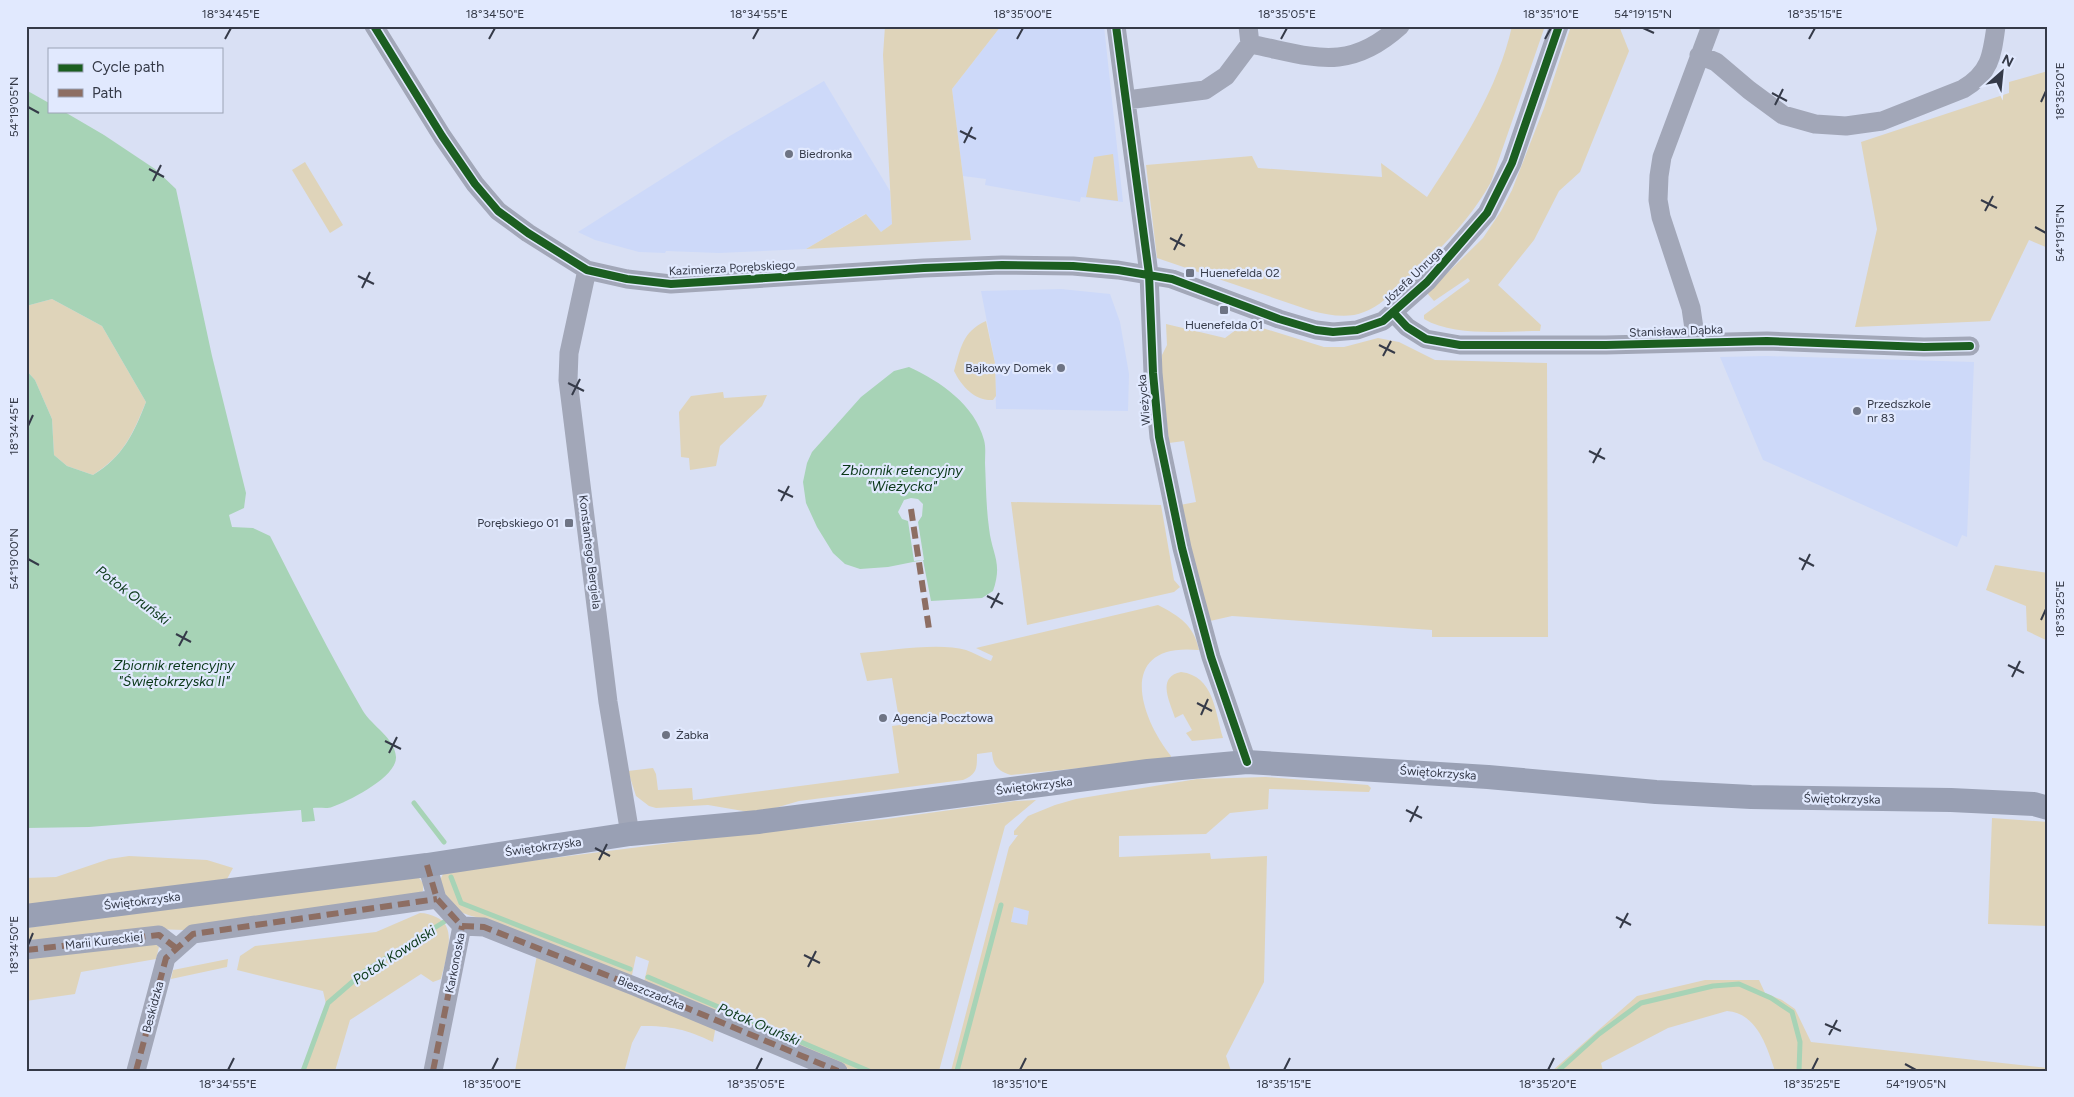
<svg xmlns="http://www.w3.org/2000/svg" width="2074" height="1097" font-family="Figtree,sans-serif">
  <rect width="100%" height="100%" fill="#d9e0f4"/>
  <!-- built -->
  <path fill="#cdd9f9" d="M1001,26H1104L1123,202L1081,197L1080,202L985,185L986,179L963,176L952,89Z
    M824,81L890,191L892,224L881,232L865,214L806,249L719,253L666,251L665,253L639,252L595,240L578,232L728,137Z
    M1061,289L1110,294L1120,322L1129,374L1128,411L996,409L995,363L981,291Z
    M1767,356L1974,362L1967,537L1962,535L1957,547L1763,460L1720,357Z
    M1014,907L1030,910L1027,926L1011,923Z"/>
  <!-- green -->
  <path fill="#dfd4ba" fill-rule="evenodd" d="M885,26H1001L952,89L971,240L806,249L866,214L881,232L892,224L883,55Z
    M1512,26H1545L1491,182C1469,222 1435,255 1401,285C1389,295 1379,307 1364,312C1348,319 1328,315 1312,311L1157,258L1146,165L1252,156L1258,168L1382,177L1381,163L1427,197C1462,144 1498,89 1512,26Z
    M1571,26H1619L1629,51L1580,172L1559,191L1534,240L1498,285L1541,325L1540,331C1505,331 1454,337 1424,319V315L1470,281L1468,278L1434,301L1427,293L1483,238L1501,211L1512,190L1544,108Z
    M2048,71V248L2029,240L1990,321L1855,327L1877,229L1861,142L2009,93V82Z
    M1113,154L1118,201L1086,197L1094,157Z
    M305,162L343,225L330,233L292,170Z
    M52,299L102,326L146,402C132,435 125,454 93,475L67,466L54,455L52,419L35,380L26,370V306Z
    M986,321L995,363L996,396L993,400C975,401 962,387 954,371C961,348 962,332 986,321Z
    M1240,321L1324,347H1344L1378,338L1399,342L1435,360L1547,363L1548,637H1432V630L1232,616L1210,621L1180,505L1196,502L1184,441L1169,443L1162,377V355L1167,345L1166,324L1225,338L1237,329Z
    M723,392L724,398L767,395L762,406L720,446L716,466L690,470L689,458L681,457L679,412L691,396Z
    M1011,502L1161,505L1174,580L1180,587L1174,592L1027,625Z
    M1995,565L2048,573V641L2027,631L2026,606L1986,590Z
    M1158,605C1179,616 1194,625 1199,650C1118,642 1137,713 1171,756L1170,759L1011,775C998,771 993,766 992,752L977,754C977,769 977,774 963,780L799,801L765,811L749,812L708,805L656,808L649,806L636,796L628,771L653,768L656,774L658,790L692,788L693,800L899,773L892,726L900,725L892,678L867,681L860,653C889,651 938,642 966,650C974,653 983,658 991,661L993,656L976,648Z
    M1181,672C1214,676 1215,712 1223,738L1192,741L1186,733L1192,730L1183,714L1175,718C1170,702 1156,677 1181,672Z
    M1266,777L1368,785L1371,788L1369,792L1269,789L1268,809L1230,813L1206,834L1119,836V857L1210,853L1211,859L1267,856L1264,982L1226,1056L1231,1071H951L1009,847L1018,835H1014V831L1028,816L1055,805L1076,799L1197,779ZM1014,907L1029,911L1027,925L1011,922Z
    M1036,800L1005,826L939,1071H853L644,982L649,961L636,956L632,975L629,977L476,917C456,914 445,899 440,880L444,872L726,836L886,819L1015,801Z
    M1992,818L2048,822V926L1988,924Z
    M129,856L207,860L233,868L227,879L26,906V878L56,877L109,859Z
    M406,876L419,878L423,883V891L410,898L184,930L155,929L26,946V928Z
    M420,913C426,913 431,915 436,917C459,926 445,961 441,979L433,982L421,974L350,1020L335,1071H304L327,1008L323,991L237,970L240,956L255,946L376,932Z
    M149,939L159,947L156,959L81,972L75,994L26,1001V956Z
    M537,955L716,1025L713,1042C685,1029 672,1026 641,1026L632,1043L625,1069L594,1071H515Z
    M228,959L227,967L171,979L173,970Z
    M1705,980H1759L1765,993L1782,1000L1795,1009L1811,1042L2048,1068V1071H1775C1767,1047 1757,1013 1727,1011L1668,1028L1601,1063L1603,1071H1552L1637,996Z"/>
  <!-- water -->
  <path fill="#a7d3b6" d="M26,90L49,103V111H63L104,135L155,169L176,189L212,356L246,493L244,508L229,515L232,527L253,528L270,536C300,595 330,654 363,711C372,726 395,738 396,757C397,777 349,801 332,807C327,809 320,807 313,808L315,821L302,822L301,810L89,827L26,828V370L35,380L52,419L54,455L67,466L93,475C123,457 134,433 146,402L102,326L52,299L26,306Z
    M909,367C940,381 975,405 984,440C986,447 985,455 985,463C986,484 986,506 989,528C992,555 1003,562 993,591L982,598L931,601L923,560L888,567L860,569L845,564L833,553L817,527L806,503L803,482L807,463L812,452L861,397L894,371Z"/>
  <!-- pier -->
  <path fill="#d9e0f4" d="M911,498L918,499L923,504L922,516L918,522L924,560L914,561L908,521L902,519L898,512L904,500Z"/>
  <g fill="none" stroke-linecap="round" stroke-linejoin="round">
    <!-- stream -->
    <path stroke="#a7d3b6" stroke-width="5" d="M414,803L444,842
      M451,877L461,903L630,969
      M648,977L869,1071
      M303,1071L328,1003L365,971L447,920
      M957,1071L1001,905
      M1558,1071L1599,1034L1641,1003L1713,986L1739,984L1771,998L1792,1012L1800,1042L1799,1071"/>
    <!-- minor -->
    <path stroke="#a2a7b8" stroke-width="19" d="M374,26L442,136L475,184L498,211L528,233L587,270L627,279L671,284L924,268L1002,265L1073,266L1118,270L1172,279L1279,319L1316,330L1333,332L1357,330L1383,321L1427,282L1487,213L1512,163L1559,26
      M1116,26L1149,274L1153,373L1159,437L1182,548L1194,594L1211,657L1247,762
      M1250,44C1312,56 1347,74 1400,26
      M1699,55L1716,62L1749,90L1783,115L1815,124L1846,126L1882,121L1963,89C1990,73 1992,56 1996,26
      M1127,100L1205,90L1226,76L1250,44L1248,26
      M587,270L569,353L568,380L608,702L630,834
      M1393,312L1407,327L1426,339L1460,345H1606L1767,341L1924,347L1970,346
      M1696,342L1691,308L1661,217L1658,200L1659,176L1662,157L1711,26
      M427,865L437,899L462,926
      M462,926L484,927L634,986L838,1071
      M26,950L159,935L176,948
      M136,1071L166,958L193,934L437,899
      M433,1071L462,926"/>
    <!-- major -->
    <path stroke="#99a0b4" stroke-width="24" d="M26,916L427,865L630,834L758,822L1148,771L1247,762L1488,777L1656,792L1751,797L1951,800L2034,804L2048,808"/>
    <!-- quiet -->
    <path stroke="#8d6e63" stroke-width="6" stroke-dasharray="12 6" stroke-linecap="butt" d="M911,509L929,629
      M427,865L437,899L462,926
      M462,926L484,927L634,986L838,1071
      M26,950L159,935L176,948
      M136,1071L166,958L193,934L437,899
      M433,1071L462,926"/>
    <!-- cycleway casing -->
    <g stroke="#e1e9fe" stroke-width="11">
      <path id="cycleway" d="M374,26L442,136L475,184L498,211L528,233L587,270L627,279L671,284L924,268L1002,265L1073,266L1118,270L1172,279L1279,319L1316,330L1333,332L1357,330L1383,321L1427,282L1487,213L1512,163L1559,26
        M1116,26L1149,274L1153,373L1159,437L1182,548L1194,594L1211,657L1247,762
        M1393,312L1407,327L1426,339L1460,345H1606L1767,341L1924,347L1970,346"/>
    </g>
    <!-- cycleway -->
    <use href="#cycleway" stroke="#1b5e20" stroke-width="8"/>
  </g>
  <!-- ticks -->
  <path fill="none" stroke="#353a48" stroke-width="2" d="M1643,28L1654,33M225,39L231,28M489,39L495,28M753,39L759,28M1017,39L1023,28M1281,39L1287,28M1545,39L1551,28M1809,39L1815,28M1772,93L1787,101M2041,102L2046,91M1775,105L1783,89M28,107L39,113M960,131L976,139M964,143L972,127M149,169L164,177M153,181L161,165M1981,200L1997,208M1985,211L1993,196M2035,227L2046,233M1170,238L1185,246M1174,250L1182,234M358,276L374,284M362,288L370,272M1379,345L1395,353M1383,356L1391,341M568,383L584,391M572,395L580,379M28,426L33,415M1589,451L1605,459M1593,463L1601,448M778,490L793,497M781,501L789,486M1799,558L1814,566M28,559L39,565M1802,570L1810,554M987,596L1003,604M991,608L999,593M2041,620L2046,609M176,634L191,642M179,646L187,631M2008,665L2024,673M2012,677L2020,661M1197,703L1212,711M1201,715L1208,699M385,741L401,749M389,753L397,737M1406,810L1422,818M1410,822L1418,806M595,848L610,856M599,860L607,844M1616,917L1631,925M1620,928L1628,913M28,945L33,933M804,955L820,963M808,967L816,951M1825,1024L1841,1031M1829,1035L1837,1020M1905,1064L1916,1070M228,1070L234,1058M492,1070L498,1058M756,1070L762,1058M1020,1070L1026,1058M1284,1070L1290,1058M1548,1070L1554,1058M1812,1070L1818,1058"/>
  <!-- markers -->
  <g fill="#6e7484" stroke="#e1e9fe" stroke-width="2">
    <circle cx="789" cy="154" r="5"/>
    <rect x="1185" y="268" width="10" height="10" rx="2.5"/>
    <rect x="1219" y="305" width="10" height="10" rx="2.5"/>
    <circle cx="1061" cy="368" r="5"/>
    <circle cx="1857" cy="411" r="5"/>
    <rect x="564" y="518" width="10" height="10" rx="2.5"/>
    <circle cx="883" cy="718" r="5"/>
    <circle cx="666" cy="735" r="5"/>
  </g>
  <g text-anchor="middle" stroke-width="4.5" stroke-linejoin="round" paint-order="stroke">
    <!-- poi labels -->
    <g font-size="12" fill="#353a48" stroke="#e1e9fe" text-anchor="start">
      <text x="799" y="158">Biedronka</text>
      <text x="1200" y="277">Huenefelda 02</text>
      <text x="1224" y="329" text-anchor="middle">Huenefelda 01</text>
      <text x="1051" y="372" text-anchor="end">Bajkowy Domek</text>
      <text x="1867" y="408">Przedszkole<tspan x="1867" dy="14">nr 83</tspan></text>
      <text x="559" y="527" text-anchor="end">Porębskiego 01</text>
      <text x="893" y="722">Agencja Pocztowa</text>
      <text x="676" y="739">Żabka</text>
    </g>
    <!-- street labels -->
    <g font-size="12" fill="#353a48" stroke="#e1e9fe">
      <text transform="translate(732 268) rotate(-3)" y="4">Kazimierza Porębskiego</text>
      <text transform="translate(1413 276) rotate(-44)" y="4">Józefa Unruga</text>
      <text transform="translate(1676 331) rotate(-2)" y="4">Stanisława Dąbka</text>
      <text transform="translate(1144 400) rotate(-95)" y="4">Wieżycka</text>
      <text transform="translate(590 552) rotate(83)" y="4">Konstantego Bergiela</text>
      <text transform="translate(1438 773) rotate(4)" y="4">Świętokrzyska</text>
      <text transform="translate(1034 786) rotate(-7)" y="4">Świętokrzyska</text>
      <text transform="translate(1842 799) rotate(1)" y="4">Świętokrzyska</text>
      <text transform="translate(543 847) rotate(-8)" y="4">Świętokrzyska</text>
      <text transform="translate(142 901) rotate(-7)" y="4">Świętokrzyska</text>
      <text transform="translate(104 941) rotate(-7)" y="4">Marii Kureckiej</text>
      <text transform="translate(455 963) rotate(-79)" y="4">Karkonoska</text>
      <text transform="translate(651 993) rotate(22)" y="4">Bieszczadzka</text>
      <text transform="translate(153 1007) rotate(-75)" y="4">Beskidzka</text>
    </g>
    <!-- water labels -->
    <g font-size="14" font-style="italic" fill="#083616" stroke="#e1e9fe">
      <text x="902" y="475">Zbiornik retencyjny<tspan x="902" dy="16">"Wieżycka"</tspan></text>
      <text transform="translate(133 595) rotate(37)" y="5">Potok Oruński</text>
      <text x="174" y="670">Zbiornik retencyjny<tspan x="174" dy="16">"Świętokrzyska II"</tspan></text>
      <text transform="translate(394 955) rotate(-33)" y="5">Potok Kowalski</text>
      <text transform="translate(759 1024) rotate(23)" y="5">Potok Oruński</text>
    </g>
  </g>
  <!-- border -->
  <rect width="2074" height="1097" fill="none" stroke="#e1e9fe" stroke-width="55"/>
  <!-- legend -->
  <rect x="48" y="48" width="175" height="65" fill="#e1e9fe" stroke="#9ca3b5"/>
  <rect x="58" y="64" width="25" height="8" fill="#1b5e20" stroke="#9ca3b5"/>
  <text x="92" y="72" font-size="15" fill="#353a48">Cycle path</text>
  <rect x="58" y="89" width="25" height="8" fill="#8d6e63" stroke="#9ca3b5"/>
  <text x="92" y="98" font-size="15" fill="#353a48">Path</text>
  <!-- north arrow -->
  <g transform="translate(2002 72) rotate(27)" stroke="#e1e9fe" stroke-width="4" paint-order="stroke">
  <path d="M0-4L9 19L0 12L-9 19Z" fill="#353a48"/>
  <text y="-8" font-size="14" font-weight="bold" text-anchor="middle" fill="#353a48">N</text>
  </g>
  <rect x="28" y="28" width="2018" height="1042" fill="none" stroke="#353a48" stroke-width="2"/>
  <g font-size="12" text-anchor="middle" fill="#353a48">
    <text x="231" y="18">18°34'45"E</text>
    <text x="495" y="18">18°34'50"E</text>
    <text x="759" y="18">18°34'55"E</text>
    <text x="1023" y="18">18°35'00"E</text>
    <text x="1287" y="18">18°35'05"E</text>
    <text x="1551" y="18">18°35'10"E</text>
    <text x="1643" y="18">54°19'15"N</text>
    <text x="1815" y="18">18°35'15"E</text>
    <text transform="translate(2060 91) rotate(-90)" y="4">18°35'20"E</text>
    <text transform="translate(14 107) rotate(-90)" y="4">54°19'05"N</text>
    <text transform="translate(2060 233) rotate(-90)" y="4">54°19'15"N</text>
    <text transform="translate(14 426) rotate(-90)" y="4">18°34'45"E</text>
    <text transform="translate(14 559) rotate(-90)" y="4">54°19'00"N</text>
    <text transform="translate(2060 609) rotate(-90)" y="4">18°35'25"E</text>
    <text transform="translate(14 945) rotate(-90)" y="4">18°34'50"E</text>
    <text x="228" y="1088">18°34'55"E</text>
    <text x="492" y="1088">18°35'00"E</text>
    <text x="756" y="1088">18°35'05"E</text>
    <text x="1020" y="1088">18°35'10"E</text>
    <text x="1284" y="1088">18°35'15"E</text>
    <text x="1548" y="1088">18°35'20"E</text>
    <text x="1812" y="1088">18°35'25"E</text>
    <text x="1916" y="1088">54°19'05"N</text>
  </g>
</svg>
